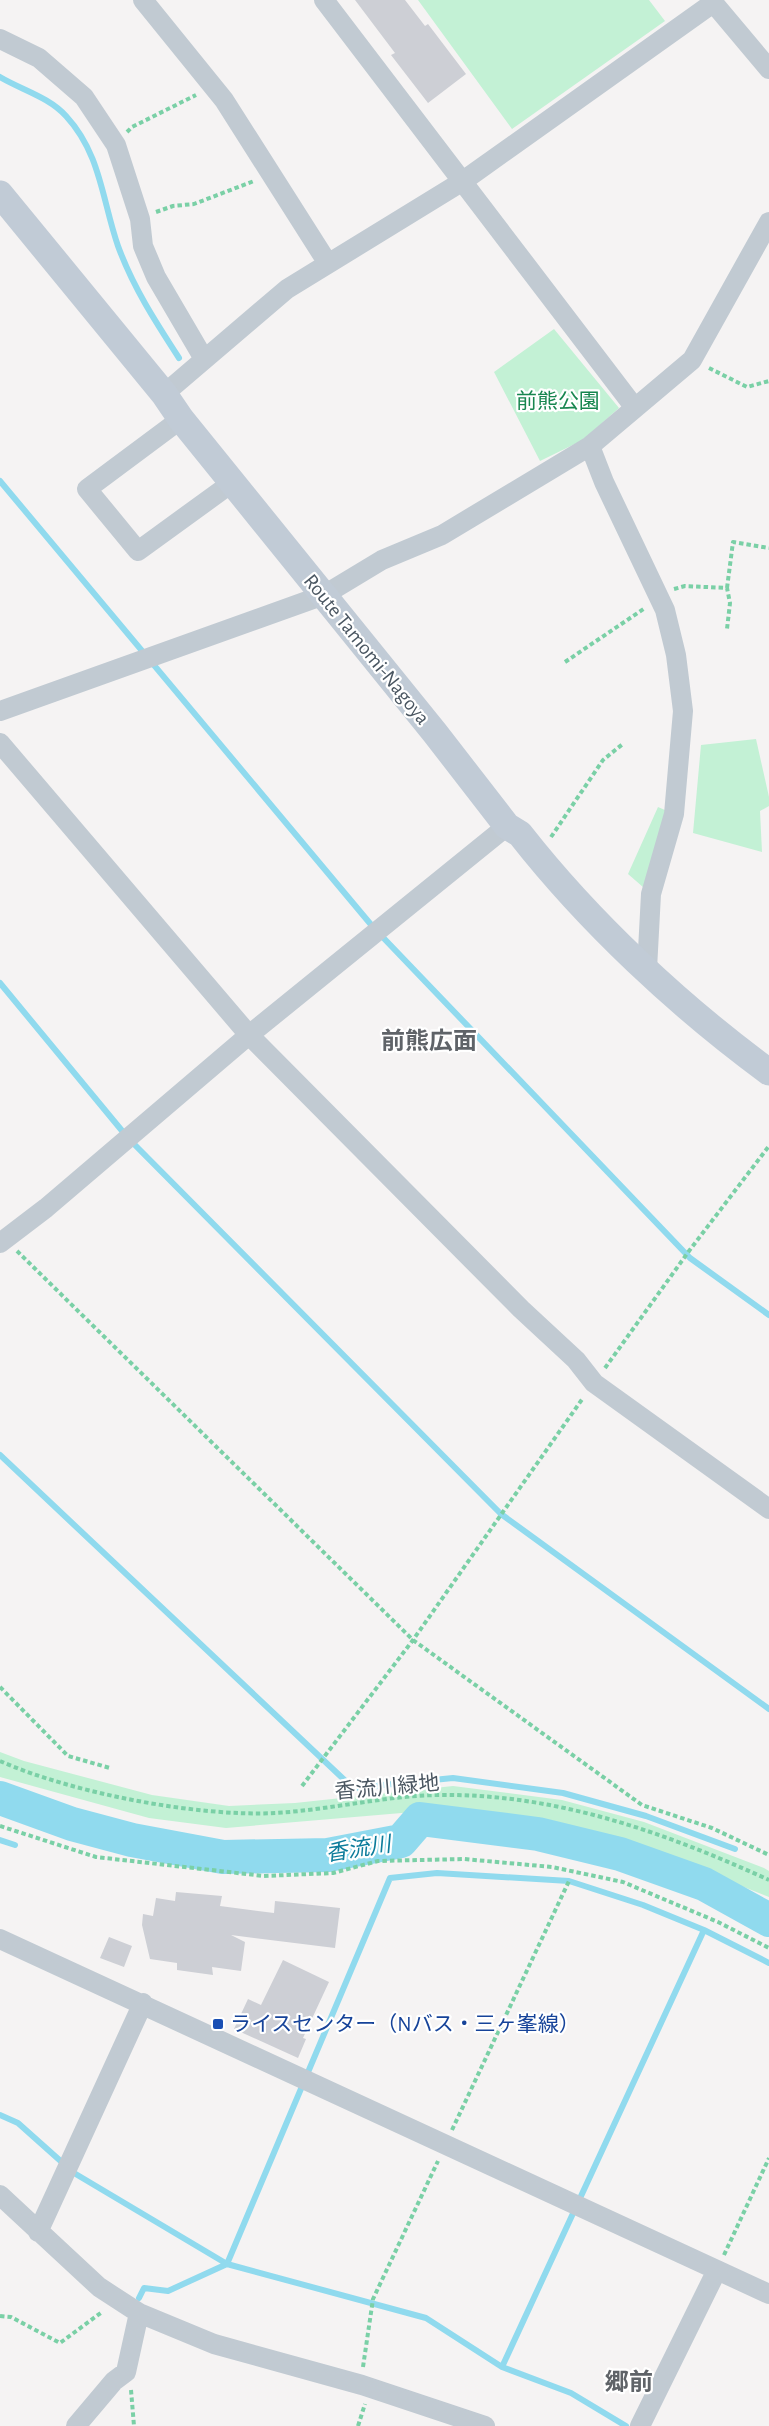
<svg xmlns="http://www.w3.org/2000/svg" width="769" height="2426" font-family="'Alegreya Sans','Noto Sans JP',sans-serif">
  <rect width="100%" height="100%" fill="#f5f3f3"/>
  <!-- green -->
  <path fill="#c3f1d5" d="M418,0H649L665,21L512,129Z
    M554,329L619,408L583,440L540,461L494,372Z
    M756,739L769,797V806L760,811L762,852L693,833L701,745Z
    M658,807L674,814L651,894L628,874Z
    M0,1752L24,1761L152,1795L229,1806L295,1803L453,1786L562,1800L644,1822L764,1868L769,1871V1897L635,1844L558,1822L449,1809L226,1828L149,1818L0,1777Z"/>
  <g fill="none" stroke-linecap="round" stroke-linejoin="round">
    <!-- stream -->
    <path stroke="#90daee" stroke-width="6" d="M0,77C22,90 49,97 66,116C101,154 102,200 118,246C133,287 155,321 179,358
      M0,481L373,927L690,1258L769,1315
      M0,983L128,1138L501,1514L769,1709
      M0,1455L353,1788L453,1778L563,1793L646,1816L735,1849
      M0,1840L15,1845
      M0,2115L18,2123L74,2173L227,2264L426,2318L502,2367L571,2393L626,2426
      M139,2298L144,2288L168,2291L227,2264L390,1878L437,1873L569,1881L643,1905L704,1930L769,1963
      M502,2367L704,1930"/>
    <!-- river -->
    <path stroke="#90daee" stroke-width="34" d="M0,1798L72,1824L132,1840L223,1857L328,1855L401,1841L420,1819L538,1834L620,1854L704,1884L769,1920"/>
  </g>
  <!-- building -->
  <path fill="#cdcfd5" d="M355,0H405L425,26L428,24L466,74L428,103L391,55L395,53Z
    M176,1892L222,1896L220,1906L274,1913L275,1901L340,1908L335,1948L231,1935L245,1942L241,1971L212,1967L213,1975L177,1970V1963L150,1959L142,1925L143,1914L153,1916L156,1898L175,1901Z
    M109,1937L132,1946L124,1967L100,1958Z
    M283,1960L329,1982L303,2038L306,2039L298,2058L234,2029L248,1999L261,2005Z"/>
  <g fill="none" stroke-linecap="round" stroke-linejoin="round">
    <!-- path -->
    <path stroke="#7ad0a6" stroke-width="4" stroke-dasharray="4.5 3" stroke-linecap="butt" d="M127,132L132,127L196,95
      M156,212L173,206L194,204L254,181
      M709,368L747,387L769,381
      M727,588L733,542L769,548
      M674,589L685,586L727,588L730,603L727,629
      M565,662L645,608
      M551,837L603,760L624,743
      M17,1251L413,1640L642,1805L712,1828L769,1855
      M605,1368L689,1251L769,1146
      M0,1687L68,1756L110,1768
      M0,1761C72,1793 197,1817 275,1813C329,1810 383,1796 438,1795C554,1793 664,1832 769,1880
      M302,1786L413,1640L583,1398
      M0,1826L96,1857L264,1876L333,1873L378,1861L464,1859L552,1867L623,1882L718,1922L769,1948
      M452,2130L569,1881
      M724,2255L769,2158
      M0,2316L11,2317L60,2343L102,2312
      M363,2367L373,2299L438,2161
      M131,2390L134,2426
      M358,2426L365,2404"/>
    <!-- minor -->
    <path stroke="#c1cad2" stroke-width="20" d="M143,0L224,100L327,262
      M324,0L635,408
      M711,0L769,69
      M0,39L39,58L84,97L116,145L140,219L143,246L156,277L204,359
      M164,394L287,289L463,181L713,3
      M181,419L87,489L138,551L233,482
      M590,446L604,482L665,610L676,655L683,711L674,814L651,894L647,969
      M0,711L324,595L382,560L442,535L590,446L692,360L769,222
      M0,743L249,1035L521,1309L576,1360L594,1383L769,1509
      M0,1243L46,1208L249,1035L507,826
      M0,1939L769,2294
      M0,2195L99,2287L139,2313L214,2344L362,2385L485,2426
      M38,2232L143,2003
      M76,2426L114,2381L126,2372L139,2313
      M640,2426L717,2270"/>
    <!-- secondary -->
    <path stroke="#c1cbd6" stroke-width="27" d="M0,194L164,394L181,419L435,733L507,826L520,834C589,922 679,1006 769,1072"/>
  </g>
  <!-- markers -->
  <rect fill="#1a4fb4" stroke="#fff" stroke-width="2" x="212" y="2018" width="12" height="12" rx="3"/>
  <g text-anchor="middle" stroke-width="4.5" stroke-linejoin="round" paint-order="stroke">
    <!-- park labels -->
    <g font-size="21" fill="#17864f" stroke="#fff">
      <text x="558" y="408">前熊公園</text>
    </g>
    <!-- street labels -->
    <g font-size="21" fill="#4a5661" stroke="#fff">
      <text transform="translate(367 649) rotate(51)" y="7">Route Tamomi-Nagoya</text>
      <text transform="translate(387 1787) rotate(-5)" y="7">香流川緑地</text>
    </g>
    <!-- transit labels -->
    <g font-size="21" fill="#164399" stroke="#fff" text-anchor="start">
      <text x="230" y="2031">ライスセンター（Nバス・三ヶ峯線）</text>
    </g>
    <!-- water labels -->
    <g font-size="22" font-style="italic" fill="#0c7c9b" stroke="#fff">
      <text transform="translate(358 1848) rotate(-9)" y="8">香流川</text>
    </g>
    <!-- quarter labels -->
    <g font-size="24" font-weight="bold" fill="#5f6368" stroke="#fff">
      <text x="429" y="1049">前熊広面</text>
      <text x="629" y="2390">郷前</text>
    </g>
  </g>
</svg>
